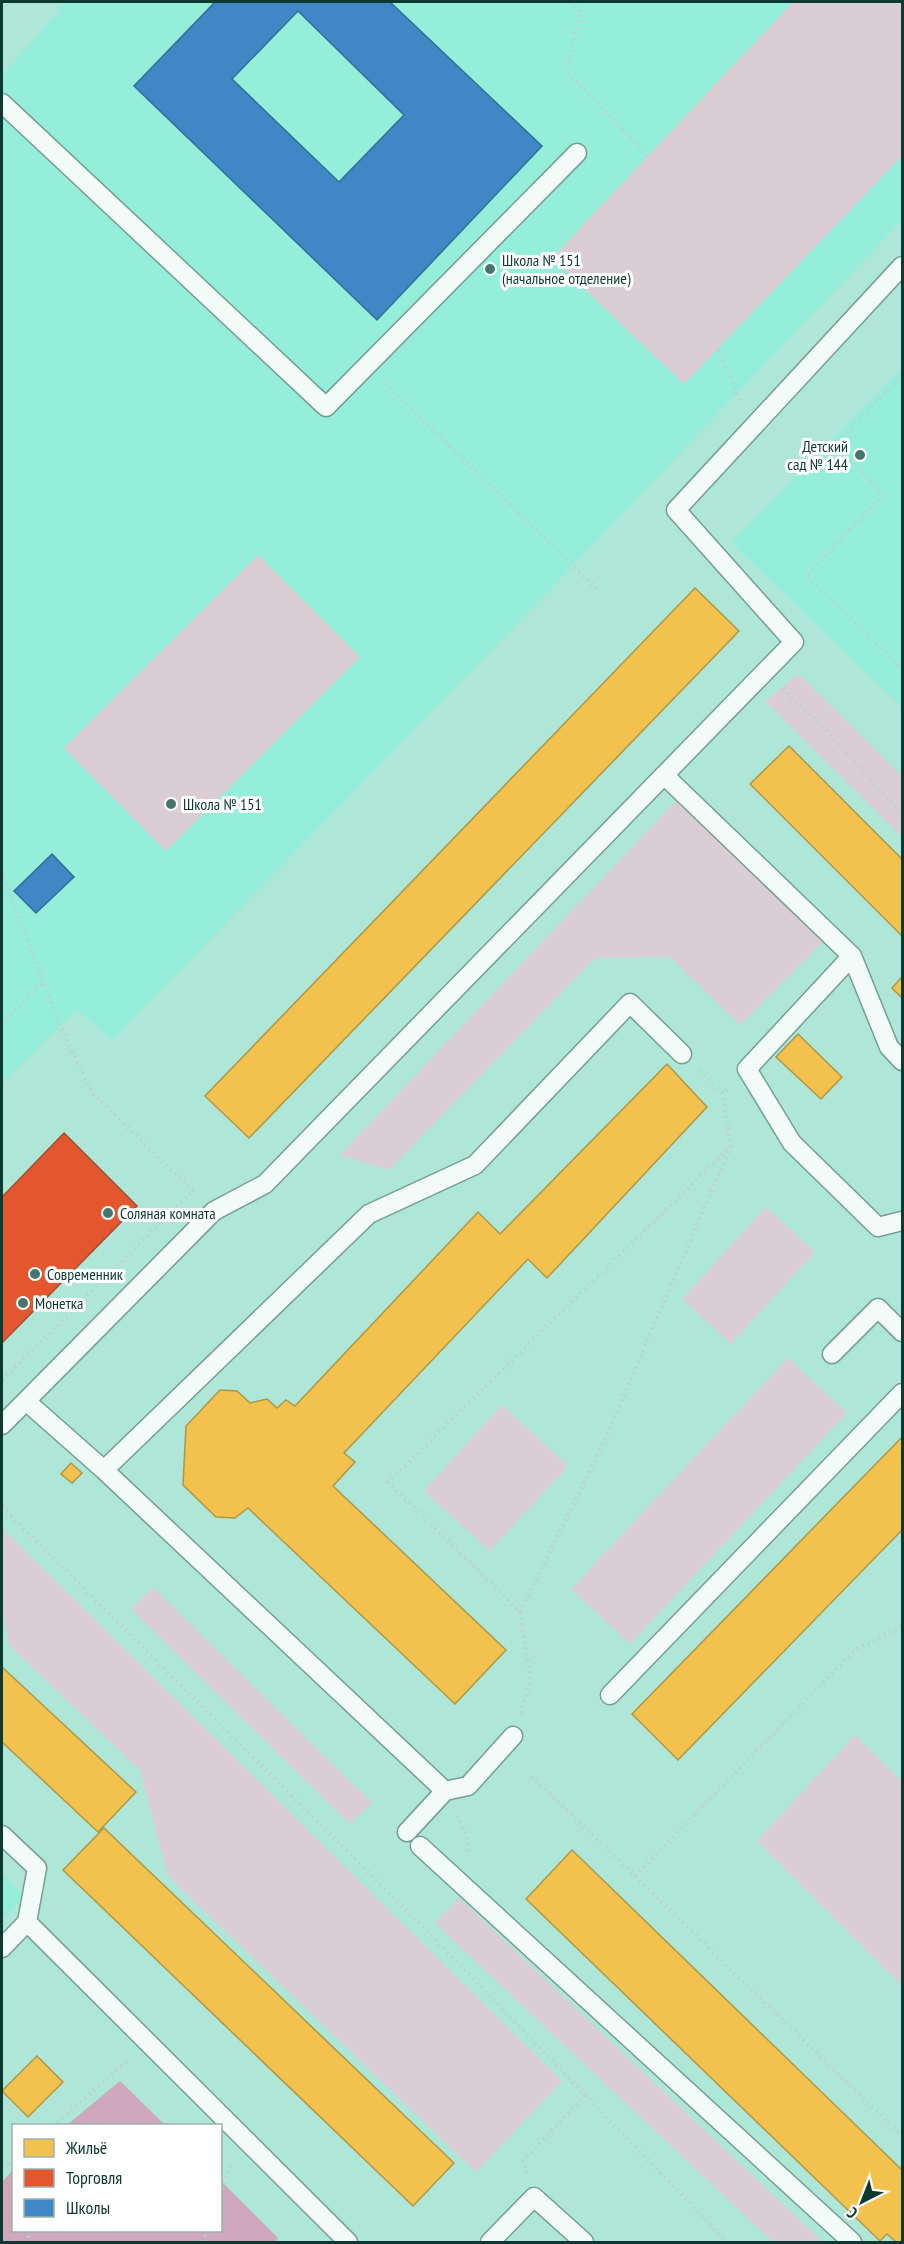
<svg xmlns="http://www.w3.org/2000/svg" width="904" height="2244" font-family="'PT Sans Narrow',sans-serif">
  <rect width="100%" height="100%" fill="#aee6d8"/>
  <!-- built -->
  <path fill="#95eed9" d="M66,2H902V220L540,600L112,1040L77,1009L2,1083V76Z
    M902,369V707L731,542Z
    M2,1874L25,1896L2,1920Z"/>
  <!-- green -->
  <path fill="#dbcdd4" d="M793,2H902V156L684,384L552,258Z
    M258,555L360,657L166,851L64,748Z
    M799,674L902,776V837L765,701Z
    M678,799L825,940L740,1025L670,957L595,958L389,1170L340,1155Z
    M766,1207L815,1252L731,1344L682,1299Z
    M788,1358L847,1413L630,1644L571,1589Z
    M502,1405L568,1466L490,1551L424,1491Z
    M2,1528L562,2081L476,2172L168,1876L140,1770L9,1645L2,1607Z
    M153,1587L372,1803L350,1824L131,1609Z
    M855,1735L902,1782V1986L757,1841Z
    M459,1898L823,2242H773L435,1923Z"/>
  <!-- forest -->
  <path fill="#d0a8bb" d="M120,2081L165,2125H67Z
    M13,2170L14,2230H220L221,2181L278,2238L276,2242H2V2182Z"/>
  <!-- homes -->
  <path fill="#f2c14e" stroke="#ad9845" stroke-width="1.5" d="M695,588L739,631L249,1138L205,1096Z
    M789,746L902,859V936L750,784Z
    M902,977V998L892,988Z
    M798,1034L842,1077L821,1099L776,1057Z
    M667,1064L707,1107L547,1278L528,1259L344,1453L355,1462L333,1486L506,1650L455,1704L248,1508L235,1518L216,1517L183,1485L186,1426L220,1390L237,1391L250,1403L267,1399L277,1408L286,1400L295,1406L478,1212L500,1234Z
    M902,1437V1530L678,1760L632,1714Z
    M71,1463L82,1473L72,1483L61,1474Z
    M2,1667L136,1792L98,1832L2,1742Z
    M104,1828L454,2163L413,2206L63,1870Z
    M572,1850L902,2170V2242H896L887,2234L880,2241L526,1899Z
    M37,2056L63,2082L28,2117L2,2091Z"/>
  <!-- shops -->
  <path fill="#e4572e" stroke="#a34e2f" stroke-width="1.5" d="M64,1133L137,1206L2,1343V1197Z"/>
  <!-- schools -->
  <path fill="#3f88c5" stroke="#307098" stroke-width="1.5" fill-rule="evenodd" d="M215,2H390L542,146L377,320L134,86ZM298,11L404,115L339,182L232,79Z
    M52,854L74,877L36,913L14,891Z"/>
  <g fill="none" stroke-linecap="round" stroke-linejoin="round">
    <!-- service casing -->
    <g stroke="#759e94" stroke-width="21">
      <path id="service" d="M2,103L326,407L577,153
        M664,775L852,956L889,1047L902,1061
        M852,956L747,1069L792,1143L878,1227L902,1221
        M832,1354L878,1308L902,1332
        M27,1402L104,1470L445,1791L468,1786L513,1736
        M2,1425L214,1211L265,1184L794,642L676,510L902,266
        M104,1470L369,1214L475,1165L630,1003L682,1054
        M610,1695L902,1393
        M407,1832L445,1791
        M2,1835L37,1868L27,1922L348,2242
        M420,1846L852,2242
        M2,1948L27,1922
        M490,2242L534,2197L584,2242"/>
    </g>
    <!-- path -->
    <path stroke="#bfd0cc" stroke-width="4" stroke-dasharray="1.5 4.5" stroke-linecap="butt" d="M570,2L581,12L566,71L648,156
      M718,349L741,403
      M902,376L837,443L883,496L806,575L902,669
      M385,383L599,591
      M784,688L792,699L822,726L902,814
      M2,872L60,1026L93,1094L196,1193
      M2,1023L43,982
      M700,1071L723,1093L729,1087
      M2,1380L193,1190
      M2,1507L423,1927L727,2242
      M520,1612L600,1451L730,1148
      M520,1713L531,1682L520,1612L388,1482L731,1146L723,1093
      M532,1776L902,2136
      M457,1816L467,1835L468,1851
      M635,1876L855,1650L902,1627
      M53,2126L129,2059
      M14,2160L9,2164L14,2179
      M527,2173L523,2161L586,2095
      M220,2195L232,2162
      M27,2230L30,2242
      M203,2242L207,2230"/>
    <!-- service -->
    <use href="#service" stroke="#f3fbf9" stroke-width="18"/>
  </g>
  <!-- markers -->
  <g fill="#45766b" stroke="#fff" stroke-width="2">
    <circle cx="490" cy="269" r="6"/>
    <circle cx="860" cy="455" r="6"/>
    <circle cx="171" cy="804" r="6"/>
    <circle cx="108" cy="1213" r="6"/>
    <circle cx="35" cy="1274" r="6"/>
    <circle cx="23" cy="1303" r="6"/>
  </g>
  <g text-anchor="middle" stroke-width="6" stroke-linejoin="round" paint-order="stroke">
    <!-- poi labels -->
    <g font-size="16" fill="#0c3930" stroke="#fff" text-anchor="start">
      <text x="502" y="266">Школа № 151<tspan x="502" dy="18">(начальное отделение)</tspan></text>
      <text x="848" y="452" text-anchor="end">Детский<tspan x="848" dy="18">сад № 144</tspan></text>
      <text x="183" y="810">Школа № 151</text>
      <text x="120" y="1219">Соляная комната</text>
      <text x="47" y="1280">Современник</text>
      <text x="35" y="1309">Монетка</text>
    </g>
  </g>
  <!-- border -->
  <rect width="904" height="2244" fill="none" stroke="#0c3930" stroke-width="6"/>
  <!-- legend -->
  <rect x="12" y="2124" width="210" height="108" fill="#ffffff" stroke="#9eb0ac" stroke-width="1.5"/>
  <rect x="24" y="2139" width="30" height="18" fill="#f2c14e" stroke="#9eb0ac" stroke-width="1.5"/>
  <text x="66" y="2154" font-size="18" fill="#0c3930">Жильё</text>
  <rect x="24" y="2169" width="30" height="18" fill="#e4572e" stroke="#9eb0ac" stroke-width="1.5"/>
  <text x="66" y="2184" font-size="18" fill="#0c3930">Торговля</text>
  <rect x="24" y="2199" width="30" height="18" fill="#3f88c5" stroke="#9eb0ac" stroke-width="1.5"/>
  <text x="66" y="2214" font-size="18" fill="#0c3930">Школы</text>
  <!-- north arrow -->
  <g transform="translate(862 2202) rotate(222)" stroke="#ffffff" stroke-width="4.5" paint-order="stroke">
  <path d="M0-4.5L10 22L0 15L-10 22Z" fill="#0c3930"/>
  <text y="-9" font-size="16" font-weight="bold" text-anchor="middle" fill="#0c3930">С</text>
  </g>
</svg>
